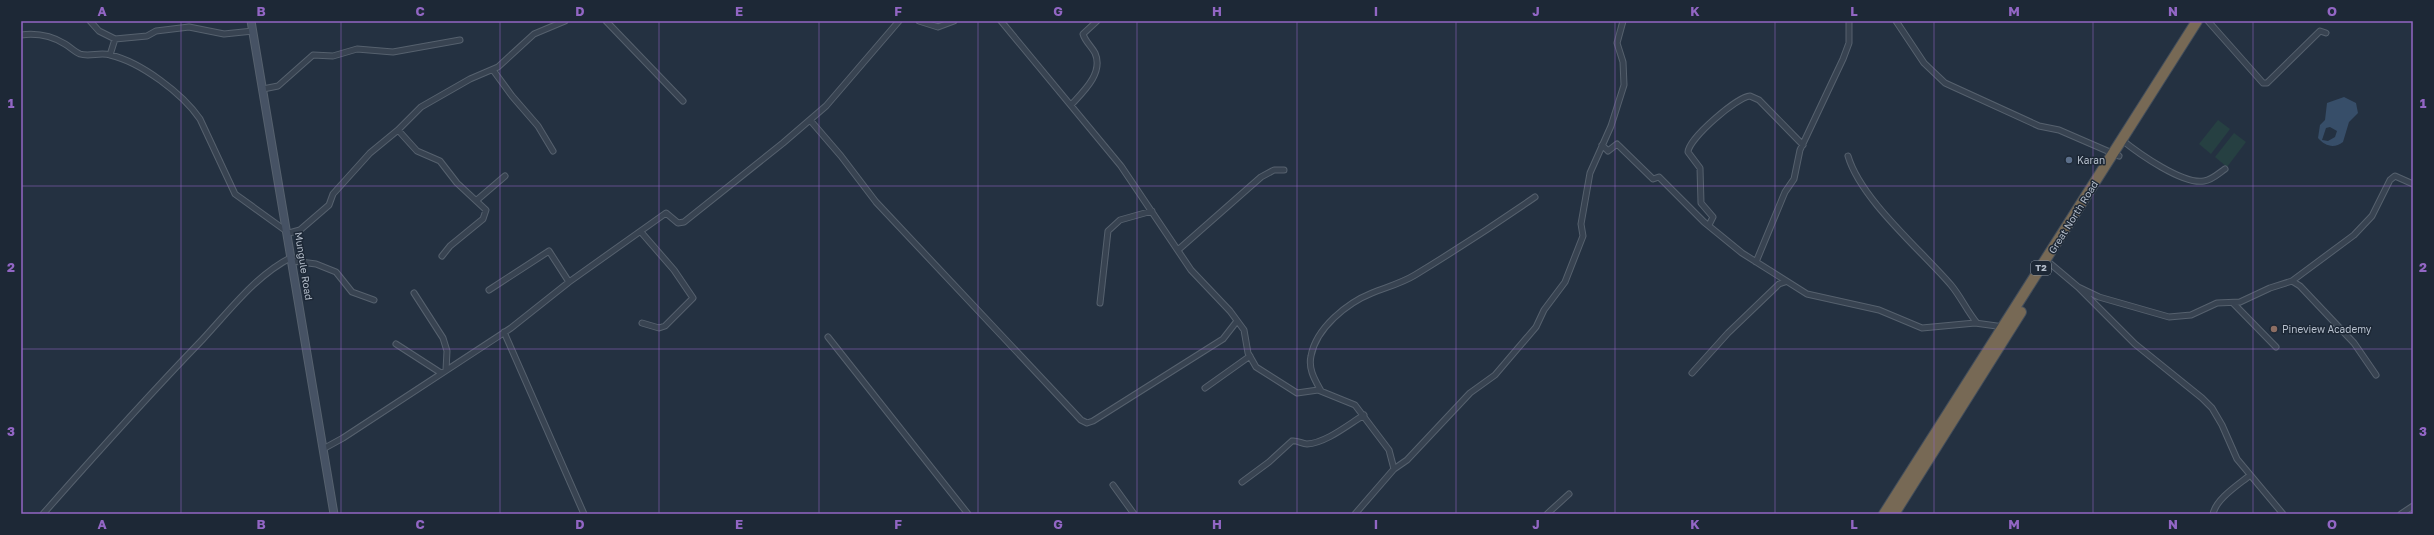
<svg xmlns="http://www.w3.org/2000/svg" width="2434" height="535" font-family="'Golos Text',sans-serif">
  <rect width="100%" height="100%" fill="#243141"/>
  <!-- green -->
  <path fill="#264042" d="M2218,120L2230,129L2211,154L2199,144Z
    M2234,133L2246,142L2227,167L2215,157Z"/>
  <!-- water -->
  <path fill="#374e69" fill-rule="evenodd" d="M2344,97L2356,103L2358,113L2349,122L2343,142C2334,149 2325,146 2318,138L2320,125L2325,120L2327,103ZM2330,127L2337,131L2335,137L2328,141L2322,140L2326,128Z"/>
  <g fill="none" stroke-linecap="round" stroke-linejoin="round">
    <!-- street casing -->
    <g stroke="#56616e" stroke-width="7">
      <path id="street" d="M90,21L99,31L115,39L147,36L156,31L189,27L224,34L253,31
        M606,21L683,101
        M919,21L938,27L954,21
        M1001,21L1121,166L1191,270L1230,311L1244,330L1248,353L1256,367L1297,393L1318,390L1355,405L1389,450L1394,469
        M1896,21L1924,63L1945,83L2039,126L2059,130L2119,156
        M2208,21L2263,83H2267L2320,31L2326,33
        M21,35C36,33 52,36 65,44C70,47 75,52 80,54C89,57 101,52 110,55C141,62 183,94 200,119L235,194L289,233L300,230L329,205L333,194L370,153L398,130L421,107L470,79L498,67L534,34L565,21
        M110,55L115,39
        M493,70L512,96L538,126L553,151
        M263,89L278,86L313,55L333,56L357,49L393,52L460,40
        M1071,105C1083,92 1104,73 1095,53C1091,46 1085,41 1083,34L1097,21
        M810,120L841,156L876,202L1081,420L1087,423L1093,421L1223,339L1237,321
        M398,130L417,151L440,161L457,183L486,210L483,219L450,246L442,256
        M2122,140C2138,153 2183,185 2204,181C2212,180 2219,173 2225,169
        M1602,145L1608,151L1617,144L1653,179L1659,177L1704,222L1742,253L1807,294L1879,310L1922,328L1975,323L2004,327
        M1848,156C1861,200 1921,250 1951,285C1961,297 1967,311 1977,323
        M477,200L505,176
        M1709,225L1713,217L1701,203L1700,168L1688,152C1689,138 1737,97 1750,96L1759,100L1803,145
        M641,232L674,270L693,298L665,326L659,328L642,323
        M1178,250L1261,177L1274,170H1284
        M2046,260L2078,287L2135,344L2202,398L2212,408L2222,425L2237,459L2283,514
        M293,261L316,264L336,272L352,292L374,300
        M1756,262L1785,192L1794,179L1800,150L1843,59L1849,43V21
        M2292,281L2300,286L2354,343L2376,375
        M2078,287L2099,297L2169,317L2191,315L2217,303L2240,302L2270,288L2292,281L2354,235L2372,216L2390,180L2395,176L2413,184
        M489,290L549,251L569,282
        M414,293L443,338L447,351L446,370
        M1100,303L1108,231L1120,220L1152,211
        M2233,303L2276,347
        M504,332L584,514
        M828,337L968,514
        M396,344L441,373
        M1692,373L1728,333L1779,284L1785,282
        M1205,388L1250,356
        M1321,391C1315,380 1308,369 1311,356C1316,328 1347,303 1372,293C1387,287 1402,283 1415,275C1456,250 1496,224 1535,197
        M323,449L343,438L511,328L569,282L666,213L678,223L684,222L783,143L826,106L899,21
        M1242,482L1269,462L1292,441C1297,440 1302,444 1307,444C1326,443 1349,424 1364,415
        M1113,485L1134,514
        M43,514C95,455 148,396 203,339C230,310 256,275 292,257
        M1355,514L1394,469L1407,460L1470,393L1495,375L1536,327L1544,310L1565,282L1583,236L1581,224L1590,173L1611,126L1624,85L1623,62L1617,43L1623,21
        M1547,514L1569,494
        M2213,514C2216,499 2238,485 2249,476
        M2401,514L2413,506"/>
    </g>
    <!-- secondary casing -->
    <g stroke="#56616e" stroke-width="9">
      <path id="secondary" d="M251,21L334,514"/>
    </g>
    <!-- highway casing -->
    <g stroke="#434e5b" stroke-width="12">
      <path id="highway" d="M1884,514L2197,21
        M1894,514L2021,312"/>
    </g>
    <!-- street -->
    <use href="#street" stroke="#384351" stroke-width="5"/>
    <!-- secondary -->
    <use href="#secondary" stroke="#465264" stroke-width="7"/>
    <!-- highway -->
    <use href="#highway" stroke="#776955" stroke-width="10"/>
  </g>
  <!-- grid -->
  <path fill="none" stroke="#9266c4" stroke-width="1" stroke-opacity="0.55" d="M181,21V514M341,21V514M500,21V514M659,21V514M819,21V514M978,21V514M1137,21V514M1297,21V514M1456,21V514M1615,21V514M1775,21V514M1934,21V514M2093,21V514M2253,21V514M21,186H2413M21,349H2413"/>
  <!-- markers -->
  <circle fill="#5c6f8a" stroke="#1d2836" stroke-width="1.5" cx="2069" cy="160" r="4"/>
  <circle fill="#8d6e63" stroke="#1d2836" stroke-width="1.5" cx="2274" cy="329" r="4"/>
  <g text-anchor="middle" stroke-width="3" stroke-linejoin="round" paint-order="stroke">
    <!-- shield labels -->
    <rect fill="#1d2836" stroke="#87919e" stroke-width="1" x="2031" y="261" width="20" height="14" rx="3"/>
    <g font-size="9" font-weight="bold" fill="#b5becb">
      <text x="2041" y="271">T2</text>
    </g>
    <!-- poi labels -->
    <g font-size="10" fill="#b5becb" stroke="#1d2836" text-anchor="start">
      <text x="2077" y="164">Karan</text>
      <text x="2282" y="333">Pineview Academy</text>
    </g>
    <!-- street labels -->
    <g font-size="10" fill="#b5becb" stroke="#1d2836">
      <text transform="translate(2073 217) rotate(-58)" y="4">Great North Road</text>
      <text transform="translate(304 266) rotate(81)" y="4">Mungule Road</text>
    </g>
  </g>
  <!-- border -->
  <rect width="2434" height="535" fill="none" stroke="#1d2836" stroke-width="44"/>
  <rect x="22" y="22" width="2390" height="491" fill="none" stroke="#9266c4" stroke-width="1.5"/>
  <g font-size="13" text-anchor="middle" font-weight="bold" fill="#9266c4">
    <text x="102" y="16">A</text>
    <text x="261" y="16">B</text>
    <text x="420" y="16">C</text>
    <text x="580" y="16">D</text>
    <text x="739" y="16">E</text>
    <text x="898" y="16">F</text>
    <text x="1058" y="16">G</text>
    <text x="1217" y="16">H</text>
    <text x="1376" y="16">I</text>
    <text x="1536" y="16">J</text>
    <text x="1695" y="16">K</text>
    <text x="1854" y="16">L</text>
    <text x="2014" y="16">M</text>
    <text x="2173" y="16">N</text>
    <text x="2332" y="16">O</text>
    <text x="11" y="108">1</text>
    <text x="2423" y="108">1</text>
    <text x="11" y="272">2</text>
    <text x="2423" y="272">2</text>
    <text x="11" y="436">3</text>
    <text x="2423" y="436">3</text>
    <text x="102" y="529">A</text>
    <text x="261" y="529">B</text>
    <text x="420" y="529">C</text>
    <text x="580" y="529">D</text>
    <text x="739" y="529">E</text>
    <text x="898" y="529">F</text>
    <text x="1058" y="529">G</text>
    <text x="1217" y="529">H</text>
    <text x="1376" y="529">I</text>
    <text x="1536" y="529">J</text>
    <text x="1695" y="529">K</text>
    <text x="1854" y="529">L</text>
    <text x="2014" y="529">M</text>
    <text x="2173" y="529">N</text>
    <text x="2332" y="529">O</text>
  </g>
</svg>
